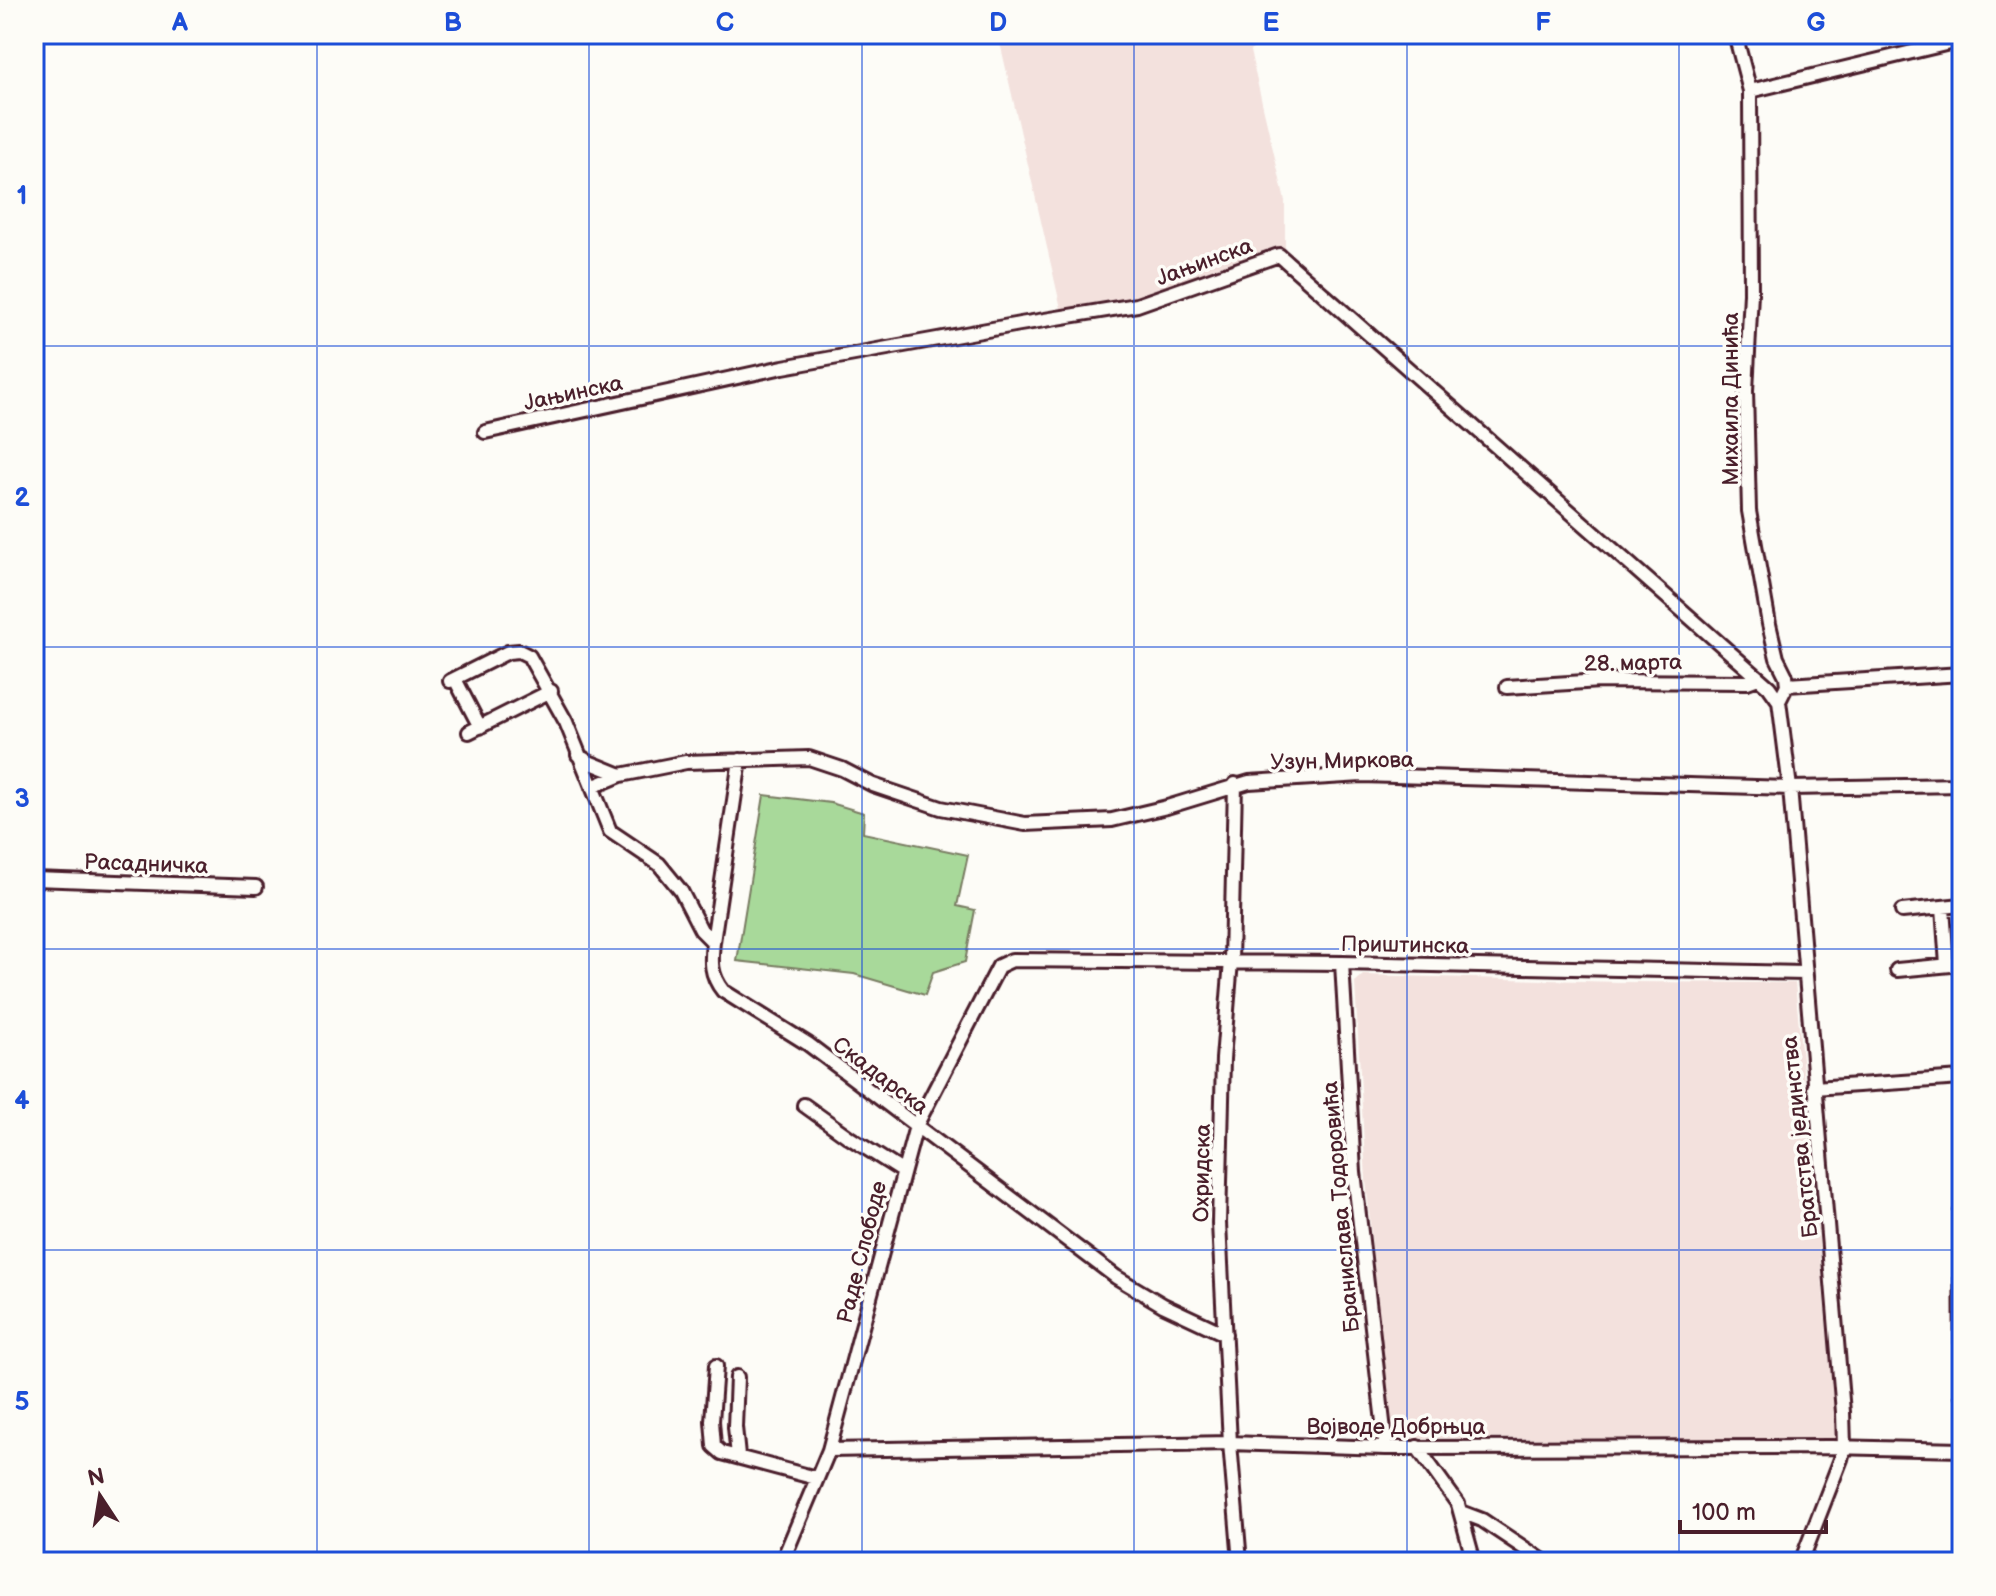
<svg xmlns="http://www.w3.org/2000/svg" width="1996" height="1596" font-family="'Balsamiq Sans',sans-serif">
  <rect width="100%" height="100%" fill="#fdfcf7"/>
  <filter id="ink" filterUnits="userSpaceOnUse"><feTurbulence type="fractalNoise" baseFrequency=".0125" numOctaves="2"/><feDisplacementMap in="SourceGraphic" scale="16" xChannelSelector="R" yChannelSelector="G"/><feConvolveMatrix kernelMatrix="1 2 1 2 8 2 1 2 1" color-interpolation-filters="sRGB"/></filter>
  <g filter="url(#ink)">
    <!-- built -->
    <path fill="#f3e1dd" d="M998,34H1266L1267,39L1250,51L1285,201V248L1207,279L1131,303L1063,317Z
      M1363,975L1620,982L1795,983L1837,1440L1390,1438L1366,1180L1355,982Z"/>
    <!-- green -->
    <path fill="#a8d99a" stroke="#797c62" stroke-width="2" d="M764,795L831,803L864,813L863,833L968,855L957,906L975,910L965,962L933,972L925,995L854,974L737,961Z"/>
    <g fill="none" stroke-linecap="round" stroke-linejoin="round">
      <!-- minor casing -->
      <g stroke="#4a1f2b" stroke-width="18">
        <path id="minor" d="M1735,34L1750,91L1751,293L1746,391L1749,511L1769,624L1777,658L1786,676L1787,685L1779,701
          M1750,91L1962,40
          M485,432L783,367L1020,324L1137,305L1279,255L1769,687L1779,701
          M455,679L480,727
          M450,681L508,652L519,651L529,656L566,722L610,831L659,864L681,891L701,930L713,942C711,961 710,975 723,991L808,1044L1116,1277L1163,1305L1225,1334
          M1787,685L1962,674
          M1507,687L1600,681L1747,682L1758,678
          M1779,701L1790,788L1843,1412L1844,1447L1841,1459L1801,1562
          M469,732L551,691
          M578,755L589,762L621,775
          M1235,784L1231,961L1223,1059L1219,1223L1230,1443L1240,1562
          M592,787L621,775L686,762L809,758L842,769L873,785L941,808L1025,824L1112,820L1167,807L1249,782L1362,775L1790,788L1962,785
          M34,879L256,887
          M1943,908L1947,965
          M1902,911L1962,905
          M713,942L740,760
          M1342,963L1354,1172L1386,1448
          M1897,970L1962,964
          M1814,1088L1962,1078
          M804,1105L850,1138L902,1171
          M1961,1212L1962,1396
          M716,1366L712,1421L714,1446L722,1453L816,1478
          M737,1377L735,1427L738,1456
          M1417,1447L1458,1504L1474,1562
          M829,1450L1230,1443L1386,1448L1831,1447L1962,1450
          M1461,1512L1482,1520L1545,1562
          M782,1562L829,1450L916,1126L999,966L1012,960L1342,963L1804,973"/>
      </g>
      <!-- minor -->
      <use href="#minor" stroke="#fdfcf7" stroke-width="12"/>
    </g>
  </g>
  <!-- grid -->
  <path fill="none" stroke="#1d4ed8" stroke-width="2" stroke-opacity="0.55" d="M317,34V1562M589,34V1562M862,34V1562M1134,34V1562M1407,34V1562M1679,34V1562M34,346H1962M34,647H1962M34,949H1962M34,1250H1962"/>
  <g text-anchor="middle" stroke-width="7" stroke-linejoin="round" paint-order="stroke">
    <!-- street labels -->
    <g font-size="22" fill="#4a1f2b" stroke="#fdfcf7">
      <text transform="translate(1204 261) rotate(-20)" y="8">Јањинска</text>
      <text transform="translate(573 392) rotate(-12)" y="8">Јањинска</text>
      <text transform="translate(1730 399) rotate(-90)" y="8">Михаила Динића</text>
      <text transform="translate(1633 662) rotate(-1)" y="8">28. марта</text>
      <text transform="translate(1342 760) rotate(-1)" y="8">Узун Миркова</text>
      <text transform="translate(146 863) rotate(2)" y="8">Расадничка</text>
      <text transform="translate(1405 944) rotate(1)" y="8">Приштинска</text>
      <text transform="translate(881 1075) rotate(37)" y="8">Скадарска</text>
      <text transform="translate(1799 1137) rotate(-96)" y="8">Братства јединства</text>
      <text transform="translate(1201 1173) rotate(-89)" y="8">Охридска</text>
      <text transform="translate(1340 1207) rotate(-95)" y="8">Бранислава Тодоровића</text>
      <text transform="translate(861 1252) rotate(-76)" y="8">Раде Слободе</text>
      <text x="1396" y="1434">Војводе Добрњца</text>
    </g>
  </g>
  <!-- margin -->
  <rect width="1996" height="1596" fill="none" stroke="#fdfcf7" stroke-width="88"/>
  <!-- north arrow -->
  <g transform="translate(100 1496) rotate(348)" stroke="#fdfcf7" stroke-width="6" paint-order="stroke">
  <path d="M0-6L14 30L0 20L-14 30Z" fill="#4a1f2b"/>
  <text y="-12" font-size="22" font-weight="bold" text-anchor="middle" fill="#4a1f2b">N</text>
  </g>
  <!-- scale -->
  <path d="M1680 1520v12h146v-12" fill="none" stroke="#4a1f2b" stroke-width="4"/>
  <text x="1692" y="1520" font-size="24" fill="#4a1f2b" stroke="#fdfcf7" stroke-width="6" paint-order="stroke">100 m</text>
  <rect x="44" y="44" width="1908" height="1508" fill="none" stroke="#1d4ed8" stroke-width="3"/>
  <g font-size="26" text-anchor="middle" font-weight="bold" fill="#1d4ed8">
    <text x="180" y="31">A</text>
    <text x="453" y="31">B</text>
    <text x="725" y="31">C</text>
    <text x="998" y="31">D</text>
    <text x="1271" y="31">E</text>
    <text x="1543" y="31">F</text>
    <text x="1816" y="31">G</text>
    <text x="22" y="204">1</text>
    <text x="22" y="506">2</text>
    <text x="22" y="807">3</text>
    <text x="22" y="1109">4</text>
    <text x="22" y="1410">5</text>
  </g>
</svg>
